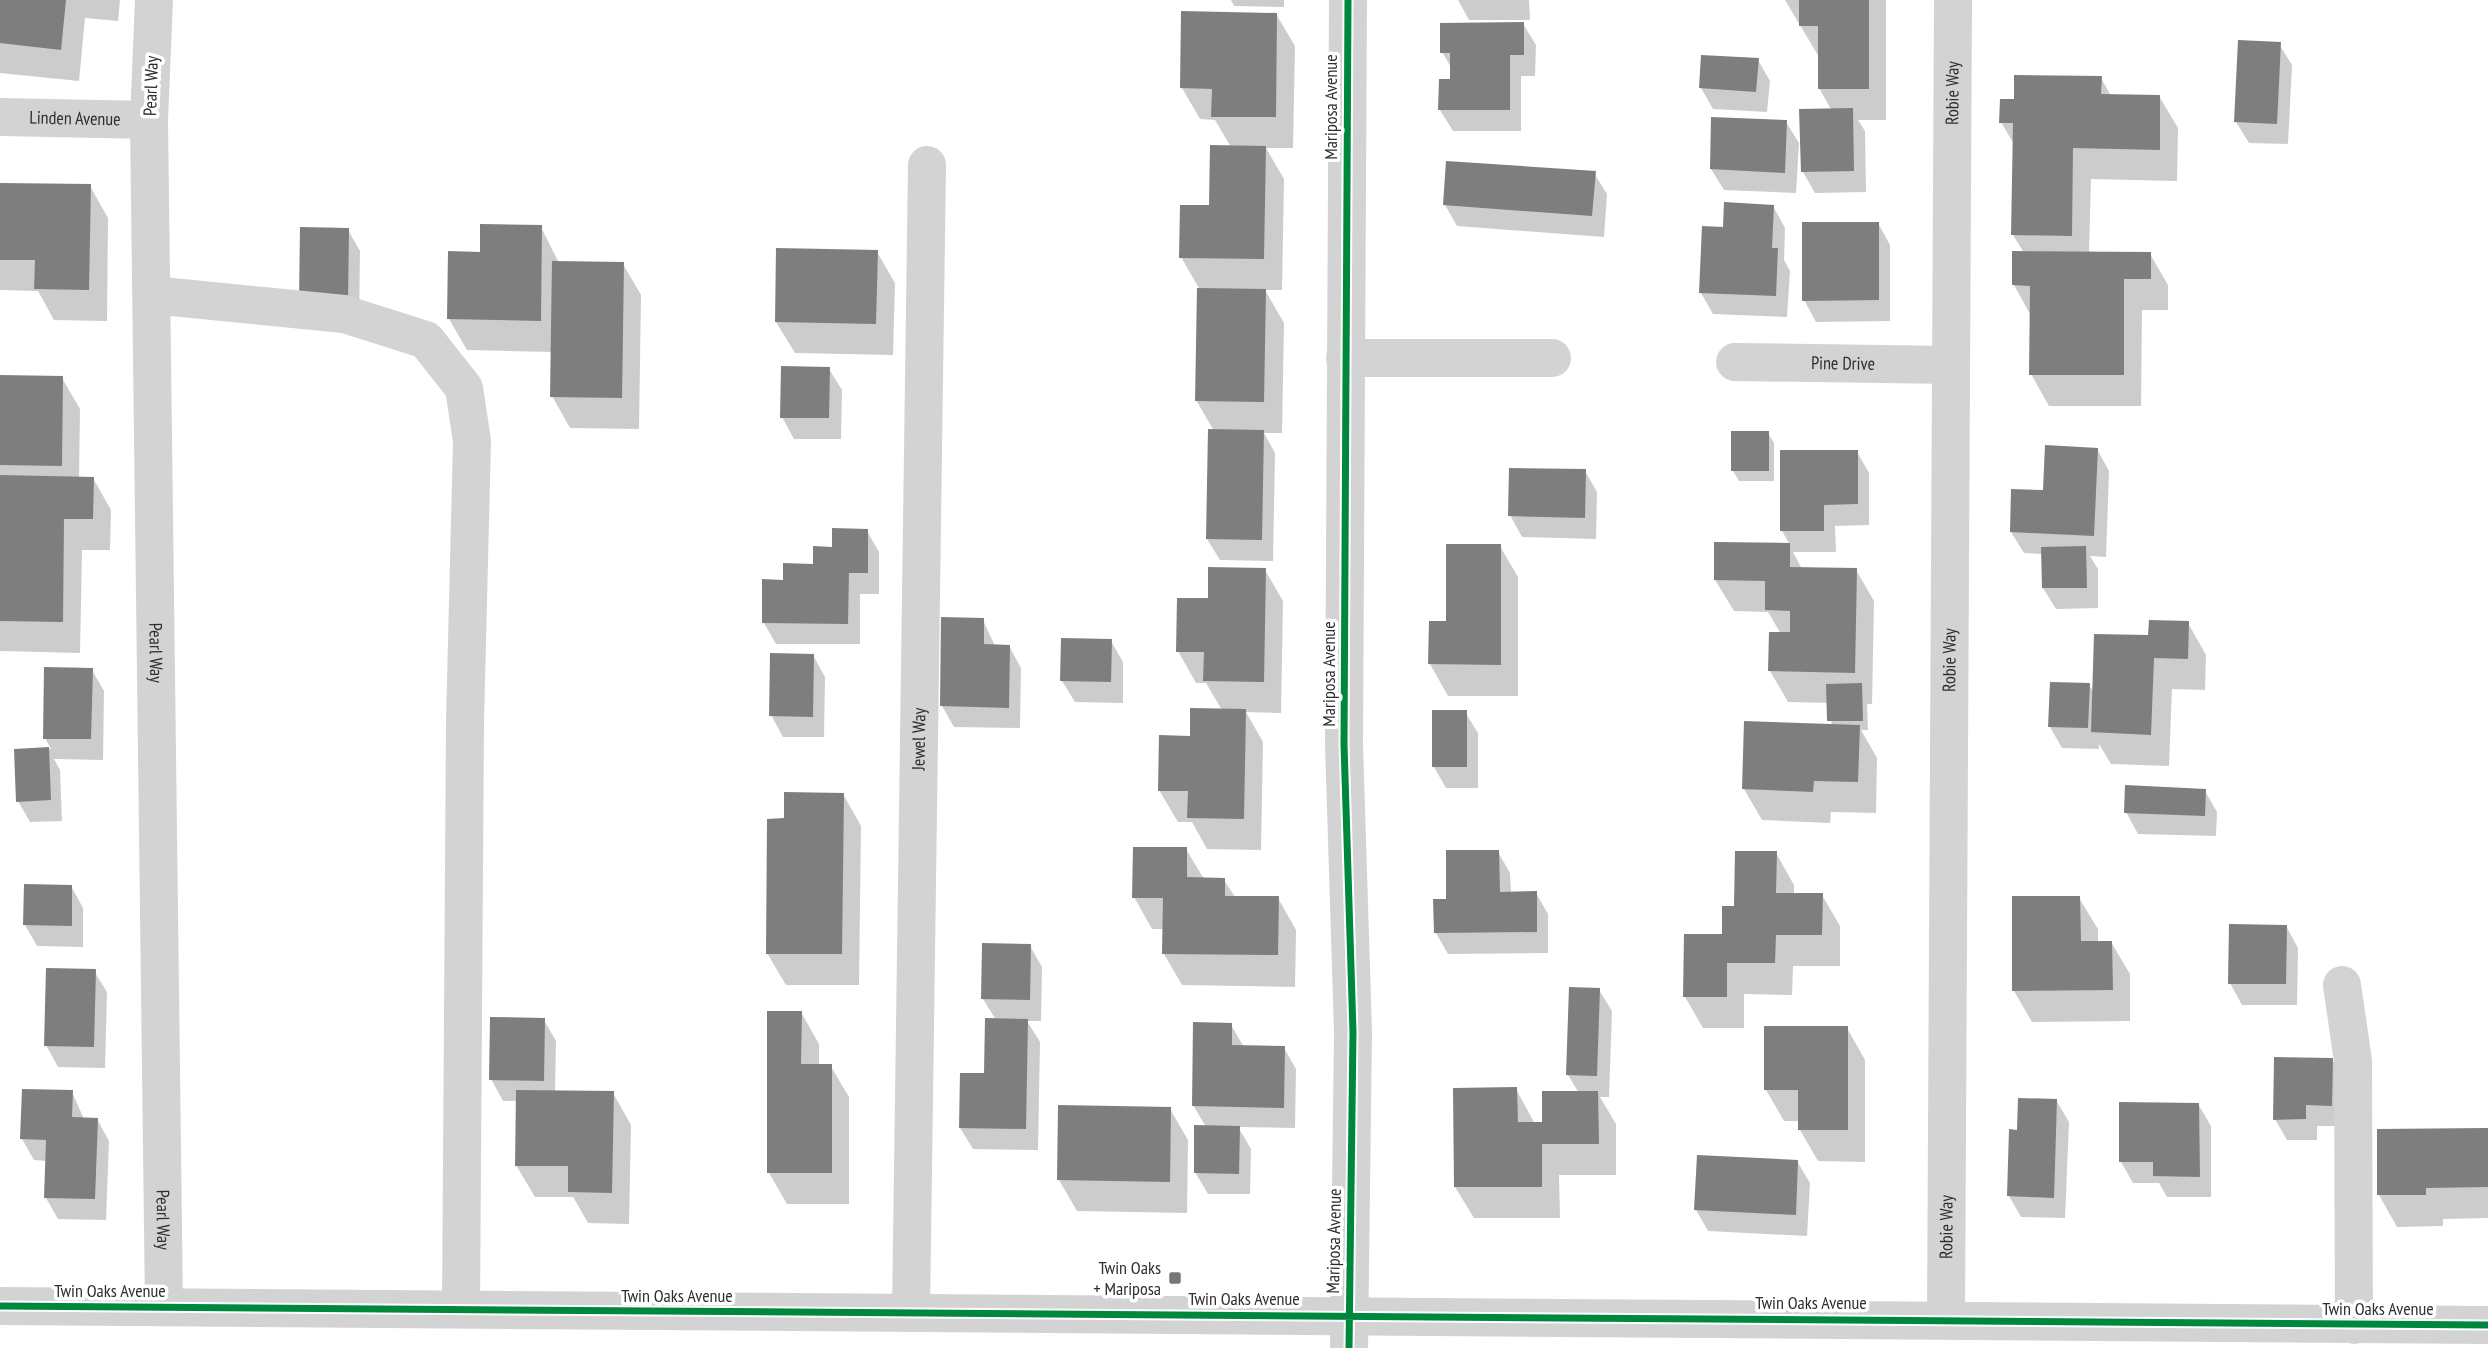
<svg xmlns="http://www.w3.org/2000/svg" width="2488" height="1348" font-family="'PT Sans Narrow',sans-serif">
  <rect width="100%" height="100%" fill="#fff"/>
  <!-- shadow -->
  <path fill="#0003" d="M0,0H120L118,21L85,18L79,81L0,73Z
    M1231,0H1284V7L1234,6Z
    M1458,0H1529L1530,20H1469Z
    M1785,0H1886V120H1858L1865,131L1866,192L1815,193L1803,172L1832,111L1819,88V57Z
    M1276,14L1295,46L1293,148H1266L1284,179L1282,290H1265L1284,323L1282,433H1264L1275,453L1273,561L1220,560L1207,539L1214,431L1196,400L1200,290L1181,257L1211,207L1231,147L1215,120L1200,119L1182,88Z
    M1523,24L1536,45L1535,76H1521V131H1453L1440,110L1452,81V69L1442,52Z
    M2279,44L2292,65L2288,144L2249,143L2236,122Z
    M1758,60L1770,81L1767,112L1713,109L1701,88Z
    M2101,78L2111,96H2159L2178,128L2177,181L2091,179L2089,253L2150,254L2168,285V310H2142L2141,406H2049L2031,374V316L2014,285L2024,253L2013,235L2015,146L2001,122L2015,101Z
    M1786,122L1799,143L1796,193L1724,190L1711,169Z
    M1594,173L1607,194L1604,237L1457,226L1445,205Z
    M0,185L90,186L108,218L107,321L54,320L38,291L0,290Z
    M1773,206L1785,228L1784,260L1790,271L1787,317L1713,314L1701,293L1725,229Z
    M1878,223L1890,245V321L1816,322L1804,300Z
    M541,227L559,263L623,264L641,295L639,429L570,428L552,396L553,352L467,350L449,319L481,253Z
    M348,230L360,251L359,323L300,301Z
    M877,252L895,283L893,355L795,353L776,322Z
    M829,369L842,390L841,439H794L782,417Z
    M0,377L62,378L80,409L79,478H93L111,510L110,550H82L80,653L0,651Z
    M1768,433L1774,443V481H1739L1733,471Z
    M2097,449L2109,471L2106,557L2090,556L2098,569V608L2056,609L2043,588V554L2024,553L2011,532L2044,492Z
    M1857,452L1869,473V525L1835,526L1836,552H1793L1802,569L1856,570L1874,601L1872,704H1867L1868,730H1861L1877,758L1876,813L1831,812L1830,823L1762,820L1744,789L1832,726L1828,703L1788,702L1770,671L1781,634L1768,612L1734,611L1715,580L1716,544L1790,545L1782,531Z
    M1585,471L1597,492L1596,539L1522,537L1510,515Z
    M867,531L879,552V594H860V644H776L764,623L785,582L815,566L834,548Z
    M1500,546L1518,577V696H1448L1430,664L1448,623Z
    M1265,570L1283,601L1281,713L1246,712L1263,742L1261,850L1207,849L1192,822H1178L1159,790L1192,737L1222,710L1206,683H1196L1178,651L1209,600Z
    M983,620L995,646H1009L1021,668L1020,728L954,727L942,706Z
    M2188,623L2206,655L2205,690L2172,689L2169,766L2111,764L2099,744V749L2062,748L2050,727L2089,685L2094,693Z
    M1111,641L1123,662V703L1075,702L1062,681Z
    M813,655L825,677L824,737H783L771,715Z
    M92,670L104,691L103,760L54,759L60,770L62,821L30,822L18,801L15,750L51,749L45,738Z
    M1465,712L1478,733V788H1446L1434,767Z
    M2205,791L2217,812L2216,836L2138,834L2126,812Z
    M843,794L861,826L859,985H786L767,953L786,820Z
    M1186,849L1204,879L1224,880L1235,897L1278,898L1296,930L1295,987L1182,985L1164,954L1165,929H1152L1134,897Z
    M1498,852L1510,873L1511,893H1536L1548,914V953L1448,954L1436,933L1448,900Z
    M1776,853L1794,885V895H1822L1840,926V966H1793L1792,995L1744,994V1028H1703L1685,997L1724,936L1736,908Z
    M71,886L83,908V947L37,946L25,925Z
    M2079,898L2098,929V943L2111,942L2130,974V1021L2032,1022L2014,991Z
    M2286,926L2298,948L2297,1005H2242L2230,983Z
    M1030,946L1042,967L1041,1021H1027L1040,1042L1038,1150L973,1149L960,1128L986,1075L996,1020L983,999Z
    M94,971L107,992L105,1068L58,1067L46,1045Z
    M1599,990L1612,1011L1609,1097H1600L1616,1124V1175H1559L1560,1218H1474L1455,1187L1516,1089L1535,1124H1544L1579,1093L1568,1075Z
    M801,1012L819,1044V1065H830L849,1097V1204H787L769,1173Z
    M544,1020L556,1041L555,1092L613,1093L631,1125L629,1224L588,1223L573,1197H535L516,1165L517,1101H503L491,1079Z
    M1231,1025L1244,1047L1284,1048L1296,1069L1295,1128L1238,1127L1251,1149L1250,1194H1208L1195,1172L1206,1127L1193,1105Z
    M1847,1028L1865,1060V1162L1818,1161L1800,1130V1121H1784L1766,1090Z
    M2332,1059L2344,1081V1126H2317V1140H2287L2275,1119Z
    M72,1092L84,1119H97L109,1141L106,1220L58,1219L46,1198L47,1161L34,1160L22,1139Z
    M2056,1100L2069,1122L2065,1218L2021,1217L2009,1196L2019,1131Z
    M2198,1104L2211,1126V1197H2167L2159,1183H2133L2121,1162Z
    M1170,1109L1188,1140L1187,1213L1077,1211L1059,1180Z
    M2488,1129V1218L2443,1219V1226L2397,1227L2379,1195Z
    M1797,1161L1810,1183L1807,1236L1708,1231L1696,1210Z"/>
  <!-- building -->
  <path fill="#7e7e7e" d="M0,0H66L61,50L0,43Z
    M1799,0H1869V89H1818V26H1799Z
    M1181,11L1277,13L1276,117H1211L1212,89L1180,88Z
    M1524,22V55H1510V110H1438L1439,79H1450V53H1440V23Z
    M2238,40L2281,42L2277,124L2234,122Z
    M1701,55L1759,58L1756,92L1699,88Z
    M2014,75L2102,76L2101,94L2160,95V150L2073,148L2072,236L2011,235L2013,123H1999L2000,99H2014Z
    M1853,108L1854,171L1801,172L1799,109Z
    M1711,117L1787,120L1785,173L1710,169Z
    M1210,145L1266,146L1264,259L1179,258L1180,205H1209Z
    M1446,161L1596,171L1592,216L1443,205Z
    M0,183L91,184L89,290L34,289L35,260H0Z
    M1724,202L1774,205L1772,248H1778L1776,296L1699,293L1702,226L1723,227Z
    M1802,222H1879V300L1802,301Z
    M480,224L542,225L541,321L447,319L448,251L480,252Z
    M300,227L349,228L348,302L299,301Z
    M776,248L878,250L876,324L775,322Z
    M2012,251L2151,252V279H2124V375H2029L2030,286L2012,285Z
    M552,261L624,262L622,398L550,397Z
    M1197,288L1266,289L1264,402L1195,401Z
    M781,366L830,367L829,418H780Z
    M0,375L63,376L62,466L0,465Z
    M1208,429L1264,430L1262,540L1206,539Z
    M1731,431H1769V471H1731Z
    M2045,445L2098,448L2094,536L2010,532L2011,489L2043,490Z
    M1780,450H1858V504L1824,505V531H1780Z
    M1509,468L1586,469L1585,518L1508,516Z
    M0,475L94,477L93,519H64L63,622L0,621Z
    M832,528L868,529V573H849L848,624L762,623V579L783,580V563L813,564V546L832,547Z
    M1714,542L1790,543V567L1857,568L1855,673L1768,671L1769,632H1790V611L1765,610V581L1714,580Z
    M1446,544H1501V665L1428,664L1429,621H1446Z
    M2086,546L2087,588H2042L2041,547Z
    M1208,567L1266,568L1264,682L1203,681L1204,652H1176L1177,598H1208Z
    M941,617L984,618V644L1010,645L1009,708L940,706Z
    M2149,620L2189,621L2188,659L2154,658L2151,735L2091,732L2094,634L2148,635Z
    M1061,638L1112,639L1111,682L1060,681Z
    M770,653L814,654L813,717L769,716Z
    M44,667L93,668L91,739H43Z
    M2050,682L2090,683L2088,728L2048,727Z
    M1862,683L1863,721H1827L1826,684Z
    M1190,708L1246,709L1244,819L1187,818L1188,791H1158L1159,735L1190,736Z
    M1432,710H1467V767H1432Z
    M1744,721L1860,725L1858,782L1814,781L1813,792L1742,789Z
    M49,747L51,800L16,802L14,749Z
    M2125,785L2206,789L2205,816L2124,813Z
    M784,792L844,793L842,954H766L767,819L784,818Z
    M1133,847H1187V877L1225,878V896H1279L1278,955L1162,954L1163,898H1132Z
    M1446,850H1499L1500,892L1537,891V932L1434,933L1433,899H1446Z
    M1735,851H1777L1776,893H1823L1822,935H1776L1775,963H1727V997H1683L1684,934H1722V906H1734Z
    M24,884L72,885V926L23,925Z
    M2012,896H2080L2081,941H2112L2113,990L2012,991Z
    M2229,924L2287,925L2286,984H2228Z
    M982,943L1031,944L1030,1000L981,999Z
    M46,968L96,969L94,1047L44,1046Z
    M1569,987L1600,988L1597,1076L1566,1075Z
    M767,1011H802L801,1064H832V1173H767Z
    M490,1017L545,1018L544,1081L489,1080Z
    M985,1018L1028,1019L1026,1129L959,1128L960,1073H984Z
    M1193,1022L1232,1023V1045L1285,1046L1284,1108L1192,1106Z
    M1764,1026H1848V1130H1798V1090H1764Z
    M2274,1057L2333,1058L2332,1106L2306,1105V1119L2273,1120Z
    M1517,1087L1518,1122H1542V1091H1598L1599,1144H1542V1187H1454L1453,1088Z
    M22,1089L73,1090L72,1117L98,1118L95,1199L44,1198L46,1140L20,1139Z
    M516,1090L614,1091L612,1193L568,1192V1166H515Z
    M2018,1098L2057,1099L2054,1198L2007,1196L2009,1129L2017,1130Z
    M2119,1102L2199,1103L2200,1177L2153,1176V1162H2119Z
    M1058,1105L1171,1107L1170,1182L1057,1180Z
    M1194,1125L1240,1126L1239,1174L1194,1173Z
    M2488,1128V1187L2426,1188V1195H2377V1129Z
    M1697,1155L1798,1160L1796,1215L1694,1210Z"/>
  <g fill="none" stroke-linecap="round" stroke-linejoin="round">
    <!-- minor -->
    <g stroke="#d3d3d3" stroke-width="38">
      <path id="s1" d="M154,0L149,120L164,1307"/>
      <path d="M1348,0L1344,744L1353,1032L1349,1348"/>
      <path id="s2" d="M0,117L149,120"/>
      <path d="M152,295L344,314L426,340L464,388L472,441L465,722L461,1309"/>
      <path d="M1345,358H1552"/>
      <path id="s3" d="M1735,362L1951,365"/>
      <path d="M2342,985L2353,1061L2354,1325"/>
      <path d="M0,1306L2488,1325"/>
      <path id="s4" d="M911,1313L927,165"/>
      <path id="s5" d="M1946,1320L1953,0"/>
    </g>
    <!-- cycleway casing -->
    <g stroke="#fff" stroke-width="11">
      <path id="cycleway" d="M1348,0L1344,744L1353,1032L1349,1348
        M0,1306L2488,1325"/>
    </g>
    <!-- cycleway -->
    <use href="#cycleway" stroke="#00873e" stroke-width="7"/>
  </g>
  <!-- markers -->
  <rect fill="#777" stroke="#fff" stroke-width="2.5" x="1168" y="1271" width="14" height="14" rx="3.5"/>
  <g text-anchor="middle" stroke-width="7" stroke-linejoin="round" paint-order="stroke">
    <!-- street labels -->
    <g font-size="18" fill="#2e2e2e" stroke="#fff">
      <text transform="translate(151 86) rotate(-88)" y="6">Pearl Way</text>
      <text dy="6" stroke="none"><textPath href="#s5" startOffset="1227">Robie Way</textPath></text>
      <text transform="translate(1331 107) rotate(-90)" y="6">Mariposa Avenue</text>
      <text dy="6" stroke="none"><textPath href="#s2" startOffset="75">Linden Avenue</textPath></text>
      <text dy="6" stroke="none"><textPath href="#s3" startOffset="108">Pine Drive</textPath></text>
      <text dy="6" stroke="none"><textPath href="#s1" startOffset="653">Pearl Way</textPath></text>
      <text dy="6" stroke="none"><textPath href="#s5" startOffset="660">Robie Way</textPath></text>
      <text transform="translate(1329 674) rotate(-90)" y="6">Mariposa Avenue</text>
      <text dy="6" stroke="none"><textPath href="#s4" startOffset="574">Jewel Way</textPath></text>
      <text dy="6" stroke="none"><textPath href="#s1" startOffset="1220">Pearl Way</textPath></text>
      <text dy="6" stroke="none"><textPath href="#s5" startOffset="93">Robie Way</textPath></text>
      <text transform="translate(1334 1241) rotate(-89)" y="6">Mariposa Avenue</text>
      <text x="110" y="1297">Twin Oaks Avenue</text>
      <text x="677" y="1302">Twin Oaks Avenue</text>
      <text x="1244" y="1305">Twin Oaks Avenue</text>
      <text x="1811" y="1309">Twin Oaks Avenue</text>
      <text x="2378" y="1315">Twin Oaks Avenue</text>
    </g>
    <!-- poi labels -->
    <g font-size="18" fill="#2e2e2e" stroke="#fff" text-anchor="end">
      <text x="1161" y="1274">Twin Oaks<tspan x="1161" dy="21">+ Mariposa</tspan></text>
    </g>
  </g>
</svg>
